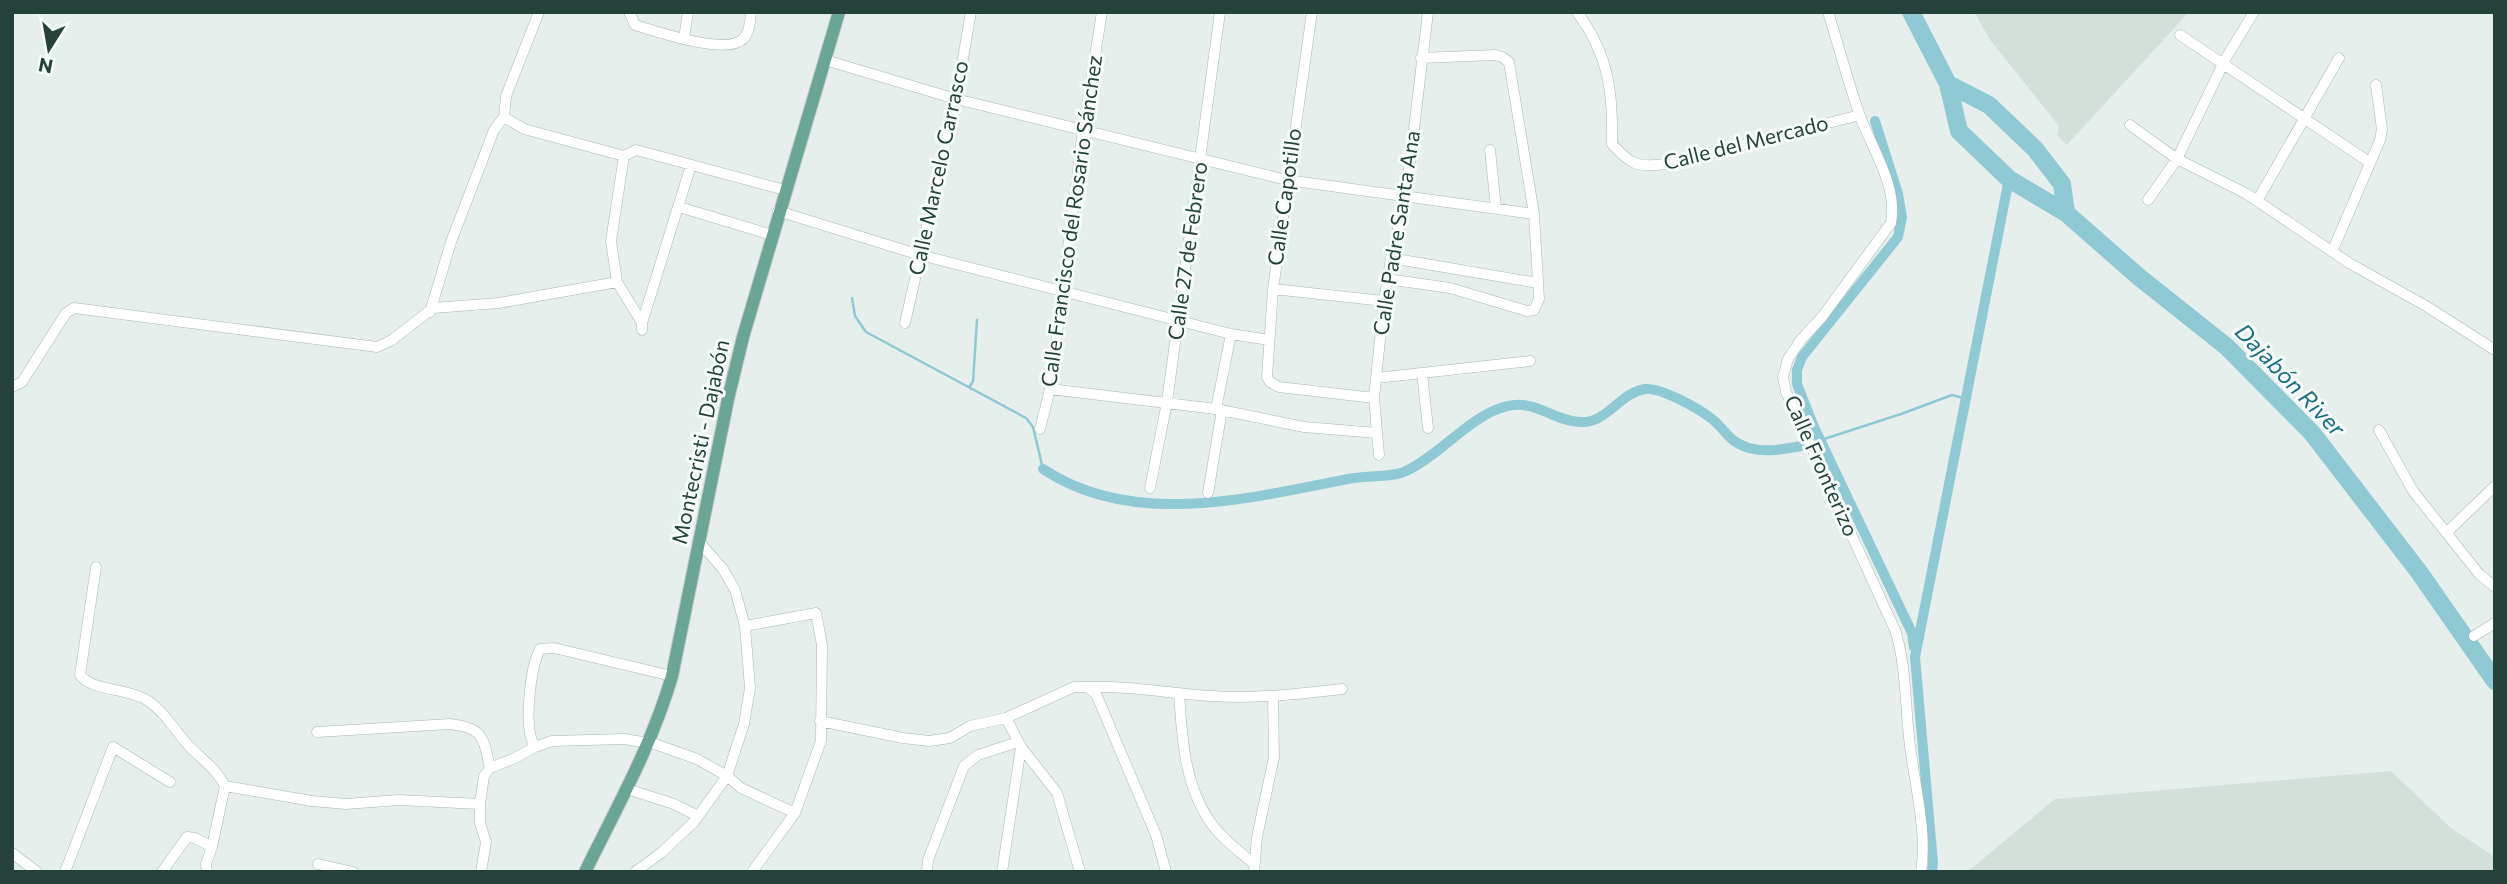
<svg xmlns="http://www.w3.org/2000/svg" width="2507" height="884" font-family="Commissioner,sans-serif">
  <rect width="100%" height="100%" fill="#e6efeb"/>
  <!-- built -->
  <path fill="#d4dfda" d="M1974,12H2189L2067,145L2057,135L2059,126L1991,41Z
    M2391,771L2451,828L2495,857V872H1967L2055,799Z"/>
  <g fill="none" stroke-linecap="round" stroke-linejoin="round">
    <!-- stream -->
    <path stroke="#8ec9d4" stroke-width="2.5" d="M852,298L855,316L866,332L1026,418L1033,427L1043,469
      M970,386L973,381L977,320
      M1818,441L1901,414L1952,395L1967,399"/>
    <!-- canal -->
    <path stroke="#8ec9d4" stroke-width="10" d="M1875,121L1898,194L1902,217L1898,237L1802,357L1797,370V384L1814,427L1912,633L1914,647
      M1043,469C1133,529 1250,498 1348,479C1365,475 1391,478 1406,471C1435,458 1464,424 1493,411C1534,393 1546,420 1580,422C1607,424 1619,393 1645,389C1660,387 1700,409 1712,419C1727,431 1727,441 1749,448C1767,453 1783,449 1802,446
      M1932,872L1933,863L1915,657L2009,179"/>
    <!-- river -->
    <path stroke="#8ec9d4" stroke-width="18" d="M1911,12L1948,84L1959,131L2009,179L2066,213L2139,277L2227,347L2312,433L2419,572L2495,681
      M1948,84L1989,105L2035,149L2062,184L2066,213"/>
    <!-- minor casing -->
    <g stroke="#a8b8b2" stroke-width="11">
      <path id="minor" d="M629,12L635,25C656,31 726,56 743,39C750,32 750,21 751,12
        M1312,12L1273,289L1267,377L1270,382L1279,387L1374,398
        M1577,12C1609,55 1613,92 1612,144C1630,164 1637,168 1665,164L1860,115
        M1828,12C1839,47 1848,82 1860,116C1872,149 1898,186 1891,223L1822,317L1800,341L1788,359L1783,377L1786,392L1895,630C1906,664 1905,701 1909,737C1913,779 1928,831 1921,872
        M2180,35L2369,162
        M684,39L688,12
        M825,60L956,99L1287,180L1534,214
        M504,117L524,129L624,156L636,150L785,190
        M2130,125L2177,159L2226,58L2254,12
        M1490,150L1496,208
        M624,156L611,241L617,282L642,323
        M2148,200L2177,159L2247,194L2349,263L2426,306L2495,350
        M2257,201L2339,58
        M679,207L772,235
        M778,211L920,255L1231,334L1269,340
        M2332,252L2380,140L2382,129L2376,85
        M1391,258L1538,283
        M1387,279L1450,288L1527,311L1534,310L1539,299L1534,214L1509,62L1502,57L1495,55L1421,58
        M1273,289L1384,301
        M430,312L451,242L494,130L504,117L506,96L539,12
        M905,323L956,99L971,12
        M642,330V323L691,165
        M1422,373L1428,428
        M1376,378L1530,361
        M12,387L22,382L66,313L74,308L377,347L392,340L433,308L499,303L617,282
        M1050,389L1216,409L1304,427L1377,433
        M1216,409L1231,334
        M1040,429L1050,389L1083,131L1102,12
        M2379,430L2413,491L2479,574L2495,587
        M1379,455L1374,398L1384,301L1391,258L1406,195L1428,12
        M1150,488L1167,402L1220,12
        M1208,493L1222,410
        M2447,532L2495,486
        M96,567L80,675C92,691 126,688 145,699C164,710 174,730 189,746C203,761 215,767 225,786L212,847L206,864L207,872
        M745,626L816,613L822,645L821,741L795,813L752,872
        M2474,636L2495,623
        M1087,687C1129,685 1170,694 1212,696C1256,699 1299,694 1342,689
        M1179,693C1182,737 1184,785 1211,823C1222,839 1239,851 1254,864
        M820,721L903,738L929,741L950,738L970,726L1006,718L1074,687H1087L1096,694L1156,835L1166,872
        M317,732L450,724C484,728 483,737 490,768
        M649,742L697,759L727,776L741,788L795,813
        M535,747C523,729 530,668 540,649L554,648L672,676
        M1021,747L1057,793L1080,872
        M225,786L312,801L346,804L399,800L480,804
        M627,789L674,804L698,816
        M12,853L37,872
        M318,864L353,872
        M65,872L113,747L170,782
        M162,872L187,837L195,838L212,847
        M481,872L486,842L480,823V804L484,776L490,768L515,758L535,747L552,741L624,739L649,743
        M635,872L661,853L694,822L727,776L744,724L750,688L745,626L735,590L723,569L700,543
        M927,872L928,860L964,766L978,755L1018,742
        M1002,872L1021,747L1006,718
        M1254,872L1257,837L1274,757L1273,697"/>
    </g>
    <!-- major casing -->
    <g stroke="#c2cac8" stroke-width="14">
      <path id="major" d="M585,872C617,807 652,745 672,676L728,399L743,337L839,12"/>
    </g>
    <!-- minor -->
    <use href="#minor" stroke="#fff" stroke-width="10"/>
    <!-- major -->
    <use href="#major" stroke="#6aa596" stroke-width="12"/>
  </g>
  <g text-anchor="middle" stroke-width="6" stroke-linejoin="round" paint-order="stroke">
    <!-- street labels -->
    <g font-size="21" fill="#24423a" stroke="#f7fbf9">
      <text transform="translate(1746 143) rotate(-14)" y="7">Calle del Mercado</text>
      <text transform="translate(939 168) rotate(-78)" y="7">Calle Marcelo Carrasco</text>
      <text transform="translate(1285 197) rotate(-82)" y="7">Calle Capotillo</text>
      <text transform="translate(1072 221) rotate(-82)" y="7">Calle Francisco del Rosario Sánchez</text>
      <text transform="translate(1397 233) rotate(-81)" y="7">Calle Padre Santa Ana</text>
      <text transform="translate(1188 251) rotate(-82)" y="7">Calle 27 de Febrero</text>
      <text transform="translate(701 442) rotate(-78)" y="7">Montecristi - Dajabón</text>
      <text transform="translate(1821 466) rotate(66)" y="7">Calle Fronterizo</text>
    </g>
    <!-- water labels -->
    <g font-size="23" font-style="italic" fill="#1c6f80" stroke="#f7fbf9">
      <text transform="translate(2290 380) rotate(46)" y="8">Dajabón River</text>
    </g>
  </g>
  <!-- border -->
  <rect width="2507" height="884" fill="none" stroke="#24423a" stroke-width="28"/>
  <!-- north arrow -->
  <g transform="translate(49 49) rotate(191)" stroke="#f7fbf9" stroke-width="5" paint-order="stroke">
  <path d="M0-5L12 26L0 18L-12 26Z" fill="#24423a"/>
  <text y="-10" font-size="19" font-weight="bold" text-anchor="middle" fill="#24423a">N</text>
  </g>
</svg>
